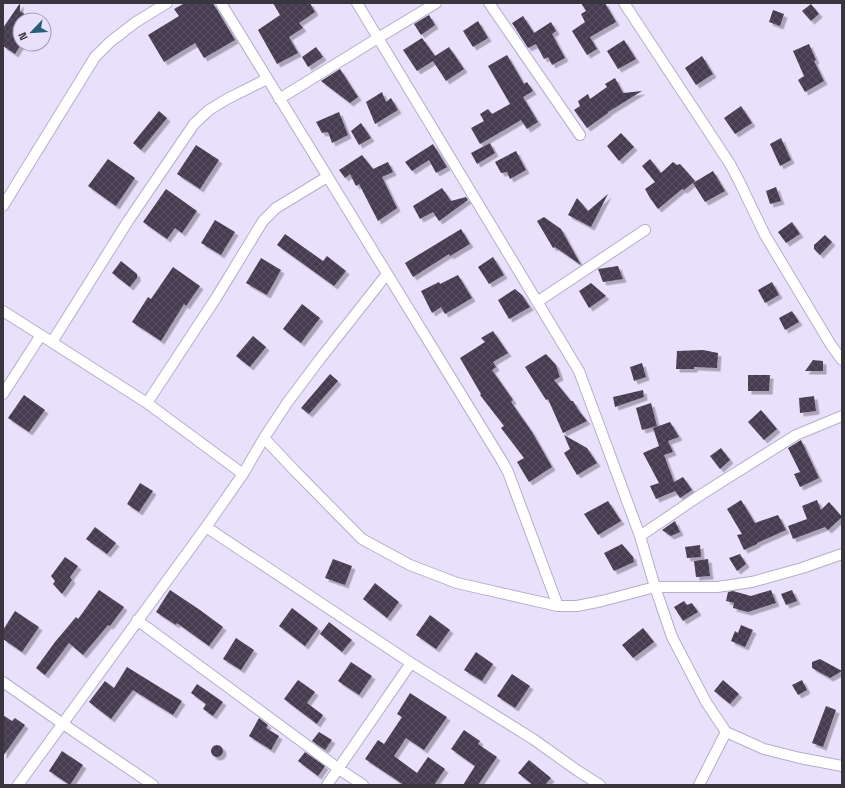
<svg xmlns="http://www.w3.org/2000/svg" width="845" height="788" font-family="'Space Grotesk',sans-serif">
  <defs>
    <pattern id="building-cross-hatch" width="8" height="8" patternUnits="userSpaceOnUse"><rect width="8" height="8" fill="#473c51"/><path d="M0 0l8 8M0 8l8-8" fill="none" stroke="#5a5062"/></pattern>
    <filter id="shadow"><feDropShadow dx="3.5" dy="3.5" stdDeviation="0" flood-color="#0004"/></filter>
  </defs>
  <rect width="100%" height="100%" fill="#e9e0fb"/>
  <!-- building -->
  <path fill="url(#building-cross-hatch)" filter="url(#shadow)" d="M20,3V11L33,20H20V46L15,54L3,46V28Z
    M185,3H213L235,40L204,58L195,43L164,62L148,35L179,16L174,9Z
    M273,3H310L315,12L299,23L303,28L289,37L298,53L277,64L258,30L280,15Z
    M581,3H605L616,22L590,37L597,49L587,55L572,31L585,22L581,14L586,11Z
    M811,4L819,14L811,21L802,11Z
    M773,10L784,14L780,26L769,22Z
    M429,15L435,25L421,35L414,24Z
    M523,16L534,33L551,22L556,31L552,34L565,58L552,65L548,57L544,59L536,44L528,48L512,23Z
    M478,21L488,38L473,47L463,31Z
    M422,38L435,56L449,47L464,69L446,81L433,61L417,71L403,50Z
    M624,40L636,59L618,69L607,51Z
    M809,44L816,60L814,61L824,81L805,92L798,80L804,76L793,51Z
    M316,47L323,57L308,67L302,57Z
    M507,55L524,84L527,82L533,91L523,97L538,122L527,129L521,120L480,144L471,128L484,121L480,114L488,109L492,114L510,104L488,66Z
    M702,56L713,74L696,85L685,68Z
    M340,69L358,97L350,103L321,81Z
    M615,78L623,93L642,91L608,112V113L587,128L574,110L580,106L578,101L588,94L590,99L607,87L605,84Z
    M382,92L386,102L391,98L398,110L375,124L366,102Z
    M741,106L752,123L735,134L724,118Z
    M159,111L167,118L141,150L133,143Z
    M339,112L348,135L332,143L328,132L322,133L316,122Z
    M361,123L371,138L359,145L351,131Z
    M621,133L634,147L619,161L607,146Z
    M781,138L791,160L780,166L770,144Z
    M490,143L495,153L477,164L471,153Z
    M433,144L447,167L436,173L429,160L412,171L405,162Z
    M196,145L219,160L200,189L177,174Z
    M516,151L526,170L510,179L507,172L501,173L495,162Z
    M362,155L373,169L388,162L393,172L382,177L397,208L378,221L359,184L356,186L350,174L345,178L339,170Z
    M108,159L135,178L116,206L88,186Z
    M650,159L661,173L673,162L677,165L680,164L695,181L684,190L682,189L658,209L650,198L645,189L655,182L642,166Z
    M713,171L725,191L705,202L693,183Z
    M776,187L781,201L770,204L766,191Z
    M442,188L451,201L466,197L468,200L439,221L433,212L420,219L413,206Z
    M166,189L197,211L182,233L175,228L167,239L143,222Z
    M608,194L591,227L568,215L577,198L588,211Z
    M544,217L561,229L581,265L555,247L553,248L537,221Z
    M215,220L235,232L221,255L201,243Z
    M792,222L800,234L786,243L778,232Z
    M461,229L470,244L450,256L449,254L413,277L405,263Z
    M285,234L323,261L327,256L346,271L334,286L277,245Z
    M825,235L832,242L820,255L814,249V245Z
    M493,257L504,275L489,284L478,267Z
    M261,258L281,270L267,295L246,283Z
    M121,261L137,274V278L130,287L112,273Z
    M618,266L623,279L603,282L598,269Z
    M173,267L200,286L186,306L184,304L161,341L132,322L148,297L151,299Z
    M458,275L472,298L445,314L441,307L432,313L421,291L439,282L440,284Z
    M772,282L779,295L765,303L758,290Z
    M591,283L606,296L589,308L579,291Z
    M515,289L522,295L530,307L509,319L498,300Z
    M302,304L320,318L301,343L283,329Z
    M792,311L799,322L785,330L779,318Z
    M493,331L508,353L493,362L496,367L492,370L513,400L511,402L532,432L552,467L529,482L517,462L524,458L501,428L504,426L480,395L481,394L460,358L485,342L481,338Z
    M253,336L266,347L250,367L236,356Z
    M703,350L718,353L717,368L694,367V369H676L677,351Z
    M546,354L556,365L560,377L554,380L571,401H573L579,411L587,421L563,433L548,399L546,400L525,367Z
    M813,360L823,361V371H805Z
    M642,363L646,377L634,381L630,367Z
    M330,374L338,381L309,414L301,408Z
    M748,375H770L769,391H748Z
    M643,390L644,397L615,407L613,397Z
    M24,395L45,410L29,432L8,418Z
    M814,396L816,411L800,413L799,398Z
    M651,403L657,426L642,430L636,408Z
    M761,410L777,429L764,440L748,422Z
    M670,422L679,437L668,441L673,452L664,455L674,482L683,477L692,490L680,498L675,491L656,499L650,486L659,483L643,453L659,446L653,428Z
    M564,435L587,448L597,463L577,475L564,453L570,449Z
    M801,440L819,478L800,487L794,474L800,472L788,448Z
    M721,448L730,460L720,469L710,456Z
    M140,483L153,491L139,512L127,504Z
    M741,500L755,523L778,515L786,530L757,543V544L744,550L737,535L742,534L727,509Z
    M817,500L821,510L829,502L842,517L828,530L825,527L793,539L788,526L807,519L802,506Z
    M608,501L621,521L598,535L584,514Z
    M675,521L680,532L671,536L662,530Z
    M95,527L116,543L107,554L86,539Z
    M622,544L627,550L633,557L634,562L614,571L604,553Z
    M700,545L701,557L687,558L685,547Z
    M740,554L746,564L737,571L729,558Z
    M65,557L78,566L70,577L72,580L62,594L53,584L55,581L51,576Z
    M333,559L352,566L345,585L325,578Z
    M708,559L710,576L696,577L694,561Z
    M375,583L399,602L387,618L363,599Z
    M99,590L124,607L110,626L108,625L83,655L69,643L45,675L36,668L55,642L76,617L78,619Z
    M170,590L200,610L223,627L209,646L177,623L176,625L156,612Z
    M771,590L776,603L748,612L733,608L734,603L726,601L728,592L733,591L751,596Z
    M792,590L797,601L786,605L781,594Z
    M684,601L687,605L692,603L698,612L683,621L674,607Z
    M292,608L318,628L305,646L279,626Z
    M15,611L39,627L22,652L3,639V630Z
    M430,615L450,630L436,649L416,635Z
    M329,622L352,640L342,652L320,634Z
    M741,625L753,630L745,647L731,641L735,631L738,633Z
    M643,628L654,642L633,658L622,645Z
    M236,638L254,650L241,670L223,659Z
    M476,652L493,664L482,681L464,670Z
    M820,659L842,671L830,678L812,668V662Z
    M351,662L372,676L359,695L338,681Z
    M127,667L182,701L173,715L133,690L111,719L89,702L105,681L114,688Z
    M512,674L530,686L515,708L497,696Z
    M298,680L315,692L307,703L323,715L317,724L284,699Z
    M723,680L739,694L730,704L714,691Z
    M802,680L807,690L798,695L792,685Z
    M197,684L223,702L213,716L203,709L206,704L191,693Z
    M410,693L447,717L424,750L406,738L394,756L417,773L428,757L445,769L434,785H404L365,759L378,740L384,744L402,717L397,714Z
    M826,706L836,710L823,747L812,743Z
    M3,715L12,721L15,718L25,725L3,756Z
    M259,718L268,725L266,728L279,736L271,750L249,736Z
    M464,730L480,741L478,744L497,757L478,785H463L475,766L451,749Z
    M319,732L332,740L325,750L312,741Z
    M211 751a6 6 0 1 1 12 0a6 6 0 1 1-12 0Z
    M62,751L83,765L70,785L49,771Z
    M305,752L325,766L318,776L298,761Z
    M529,760L551,778L545,785H533L518,773Z"/>
  <g fill="none" stroke-linecap="round" stroke-linejoin="round">
    <!-- minor casing -->
    <g stroke="#b6aec8" stroke-width="12">
      <path id="minor" d="M221,3L502,461L508,472L558,606
        M357,3L579,371L640,536L655,587L672,637L706,702L726,732L764,749L800,758L842,766
        M489,3L580,135
        M624,3L730,164L739,181L765,235L831,345L842,360
        M279,99L378,38L436,3
        M3,206L95,57L110,42L136,22L167,3
        M537,302L645,230
        M3,311L147,403L243,474
        M52,342L128,221L194,124L209,110L227,99L267,79
        M3,394L41,335
        M147,403L216,298L263,221L276,208L327,177
        M264,438L295,471L362,539L410,565L457,583L558,606H577L602,601L655,587H717L752,582L802,568L842,554
        M206,527L411,663L533,739L578,771L600,785
        M640,536L702,494L796,435L842,416
        M137,620L339,769L363,785
        M3,682L63,724L153,785
        M18,785L206,527L243,474L264,438L287,403L320,359L387,274
        M327,785L411,663
        M699,785L726,732"/>
    </g>
    <!-- minor -->
    <use href="#minor" stroke="#fff" stroke-width="10"/>
  </g>
  <!-- border -->
  <rect width="845" height="788" fill="none" stroke="#38353f" stroke-width="8"/>
  <!-- north arrow -->
  <g transform="translate(32 32) rotate(245)"><circle r="19" fill="#e9e0fb" stroke="#a29cb0"/>
  <path d="M0-3L7 15L0 10L-7 15Z" fill="#245f77"/>
  <text y="-6" font-size="11" font-weight="bold" text-anchor="middle" fill="#38353f">N</text>
  </g>
</svg>
